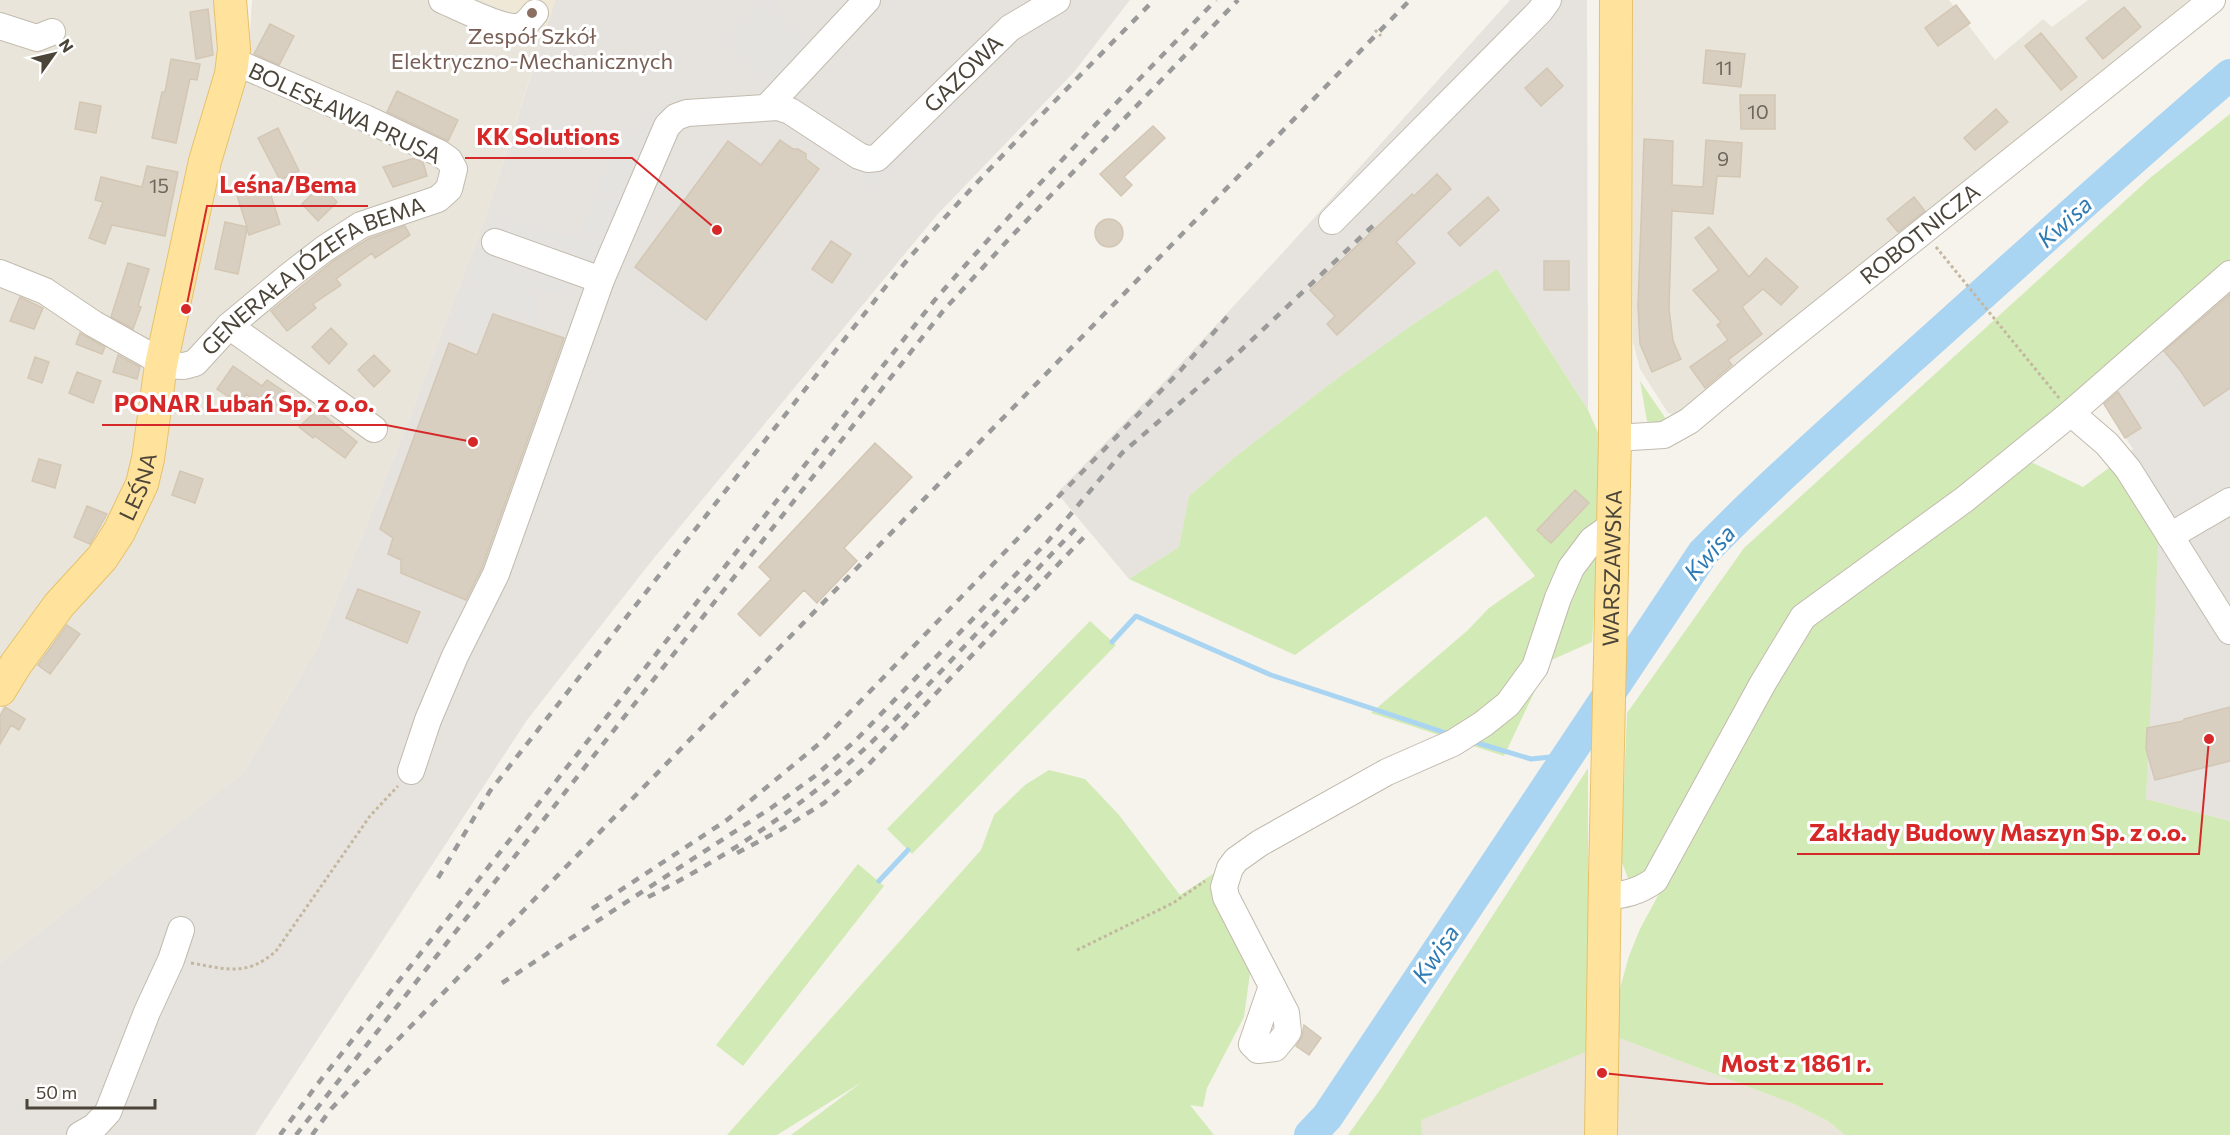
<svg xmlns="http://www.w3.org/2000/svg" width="2230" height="1135" font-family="Commissioner,sans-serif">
  <rect width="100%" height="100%" fill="#f6f3ec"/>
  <!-- residential -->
  <path fill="#eae5da" d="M0,0H214L218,54L210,95L171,240L148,348L131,472L101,534L0,663Z
    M252,0H482L546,27L487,213L404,432L317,648L244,772L0,963V711L155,467L219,171L248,63Z
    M1633,0H1949L1995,60L2043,19L2052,27L2088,0H2189L1799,316L1675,415L1668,413L1640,369L1633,342Z
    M1619,1038L1794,1104L1828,1121L1845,1135H1422L1420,1120Z"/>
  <!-- industrial -->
  <path fill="#e6e2dd" d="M555,0H1130L1074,72L936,216L650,563L527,720L255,1135H0V963L244,772L317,648L404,432L487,213Z
    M1510,0H1587L1588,410L1497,269L1415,323L1335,380L1235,457L1189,496L1179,547L1129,579L1057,493L1161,385L1287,248Z
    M2230,283V821L2146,799L2149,718L2117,462L2133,449L2099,398Z"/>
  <!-- education -->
  <path fill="#efe8d6" d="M482,0H555L546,27Z"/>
  <!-- green -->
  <path fill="#d2eab5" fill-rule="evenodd" d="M2230,114V267L2080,399L1802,605L1648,874L1633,879L1628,878L1621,860L1627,713L1744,548L2150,178Z
    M1497,269L1588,410L1600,437L1601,503L1592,642L1549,661L1504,756L1371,713L1468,630L1489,608L1535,576L1486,516L1295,655L1129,579L1179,547L1189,496L1235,457L1335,380L1415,323ZM1574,490L1589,504L1551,543L1537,530Z
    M1640,381L1664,416L1665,418L1663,422L1653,423L1647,421Z
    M2031,462L2083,487L2117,462L2159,525L2146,799L2230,821V1135H1845L1828,1121L1794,1104L1619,1038V992L1629,956L1640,929L1777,675L1808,627Z
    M1090,621L1116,645L912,854L887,829Z
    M1588,768V1051L1421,1120L1422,1135H1348L1382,1087Z
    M1049,770L1085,779L1119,815L1180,895L1216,872L1240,936L1250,973L1244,1017L1207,1088L1203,1107L1190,1105L1214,1135H791L862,1082L777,1135H727L981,850L994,815L1025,785Z
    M858,864L884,886L743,1066L716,1045Z"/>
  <!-- parking -->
  <path fill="#e5e3e0" d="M760,0H770L816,47L769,90L719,42Z
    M948,93L959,104L872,194L859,180Z
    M662,107L659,120L603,253L565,295L540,288L533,323L492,309L476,348L448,336L493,213L578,240L605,168L615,147L641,118Z"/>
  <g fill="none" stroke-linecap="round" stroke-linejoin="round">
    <!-- stream -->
    <path stroke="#a9d4f2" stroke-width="5" d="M1112,642L1136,616L1271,675L1449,734
      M1471,741L1531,759L1570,755
      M879,881L908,850"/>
    <!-- river -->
    <path stroke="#a9d4f2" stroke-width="32" d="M1310,1135L1327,1117L1703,553C1768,486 1839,424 1908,361C2015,265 2121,168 2230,75"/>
  </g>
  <!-- building -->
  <path fill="#d8cfc1" stroke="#d3c7b4" stroke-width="1.5" d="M1956,5L1970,23L1938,46L1925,28Z
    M2124,7L2141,27L2103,59L2086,38Z
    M208,9L213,55L196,59L190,12Z
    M270,24L294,36L279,65L254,54Z
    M2041,33L2077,77L2061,90L2025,46Z
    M1706,50L1745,54L1741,87L1703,83Z
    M171,59L200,64L197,80L190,79L176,143L152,138L162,92H165Z
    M1547,68L1563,86L1541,106L1525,88Z
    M397,91L458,120L448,141L387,112Z
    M1740,95H1775V129H1741Z
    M80,102L101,106L96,133L75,129Z
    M1996,109L2008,122L1975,150L1964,138Z
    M1153,126L1165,138L1124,177L1132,185L1121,196L1100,174Z
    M278,128L299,171L280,180L258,138Z
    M1644,139L1673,141L1672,185L1703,187L1706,140L1742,143L1740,177L1717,176L1713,214L1673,211L1672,209L1669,309L1673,341L1681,359L1652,372L1640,344L1638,306Z
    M780,140L793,149H798L806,154V159L819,169L706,320L635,267L728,141L761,165Z
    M415,158L423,162L427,176L393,187L383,167Z
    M147,166L178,172L165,236L112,225L105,244L89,238L103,202L95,200L101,177L142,187Z
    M1437,174L1451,189L1396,242L1415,263L1337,335L1327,324L1335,316L1310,290L1412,194L1414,196Z
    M321,185L337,202L318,221L302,204Z
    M268,186L280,224L249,235L247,229L238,274L215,269L225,222L247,227L236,192Z
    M1488,197L1499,210L1460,246L1448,233Z
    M1914,197L1925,211L1898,232L1887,219Z
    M1095 233a14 14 0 1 1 28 0a14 14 0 1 1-28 0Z
    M405,226L410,235L375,258L372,253L336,279L341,285L313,304L316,308L287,331L271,311L333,261L368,239Z
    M1709,227L1749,277L1766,258L1798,287L1781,305L1763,289L1742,307L1762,334L1728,360L1732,365L1705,388L1690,367L1728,340L1717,325L1721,322L1693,290L1719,270L1695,238Z
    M831,241L851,254L832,283L812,269Z
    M1544,261H1569V290H1544Z
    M128,263L149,269L138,306L141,307L133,329L111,317Z
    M2230,294V388L2204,406L2180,370L2164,351Z
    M20,297L43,308L34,329L10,321Z
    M493,314L564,338L482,568L466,600L401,573V560L388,554L393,538L380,529L449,343L477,355Z
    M331,328L347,344L329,364L312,347Z
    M80,333L105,347L102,354L76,344Z
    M118,355L140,367L137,379L113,372Z
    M374,355L390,371L374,387L358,370Z
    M35,357L49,362L42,383L28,378Z
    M233,366L262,386L267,380L295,399L281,414L277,411L275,413L246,394L239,404L217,389Z
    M77,372L101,381L93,403L69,393Z
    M2118,392L2141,428L2125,438L2104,404Z
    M317,410L357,442L345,458L315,436L313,438L299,427Z
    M875,443L912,477L844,548L857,561L817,603L804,590L760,636L738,614L771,579L759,567Z
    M39,459L61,465L55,488L32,481Z
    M180,471L203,479L195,503L172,495Z
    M1575,490L1589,503L1551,543L1537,530Z
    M87,506L107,514L90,544L74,537Z
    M358,589L420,612L407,643L346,618Z
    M67,625L80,634L50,674L38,665Z
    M5,707L25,719L19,730L11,725L0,744V716Z
    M2230,707V761L2155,780L2146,749L2147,728L2184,721V719Z
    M1304,1025L1321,1038L1309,1055L1296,1046L1302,1037Z"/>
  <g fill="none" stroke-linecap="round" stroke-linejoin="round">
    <!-- minor casing -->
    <g stroke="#c2bbae" stroke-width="28">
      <g id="minor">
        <path d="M442,0C459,7 499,28 516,27C524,27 530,19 535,13"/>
        <path d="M0,26L37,38L52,32"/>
        <path d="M768,106L867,0"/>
        <path d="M1332,221L1540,11L1548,0"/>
        <path id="s1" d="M495,242L601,280L667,126L676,117L687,113L778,107L790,111L859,156L868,159L877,158L1010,28L1057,0"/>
        <path id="s2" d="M0,273L45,291L94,324L151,356L161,365L184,366L195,363L229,326L289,276L324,249L361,225L438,199L449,189L454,169L449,160L439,153L365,118L233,61"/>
        <path d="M229,326L374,429"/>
        <path d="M2071,413L2107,444L2128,469L2230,631"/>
        <path id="s3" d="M1615,438L1664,435L1689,421L1756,365L2212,0"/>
        <path d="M2170,536L2230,501"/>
        <path d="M411,771L428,720L455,656L496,574L601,280"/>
        <path d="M1604,897C1624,895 1639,892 1655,880L1763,683L1803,617L1965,499L2071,413L2230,274"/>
        <path d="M1272,986L1252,1044L1258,1050L1275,1048L1288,1032L1286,1013L1226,897L1224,887L1230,868L1236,860L1260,843L1387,772L1453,743L1483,724L1508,704L1535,667L1558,598L1571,568L1592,540L1613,525"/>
        <path d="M80,1135L94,1127L108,1112L147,1012L171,960L181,930"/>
      </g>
    </g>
    <!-- major casing -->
    <g stroke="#e6c16a" stroke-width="34">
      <g id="major">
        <path id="s4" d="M0,690L16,664L59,605L102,558L119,532L142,484L148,459L161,365L168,332L205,161L231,74L234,49L230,0"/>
        <path id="s5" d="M1601,1135L1605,875L1615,438L1616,0"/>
      </g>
    </g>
    <!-- path -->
    <path stroke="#c4b79f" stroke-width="3" stroke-dasharray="3 3" stroke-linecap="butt" d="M1375,30L1381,36
      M1936,247L2059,398
      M1077,950L1173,903L1205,881
      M191,963C226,969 247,977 276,951L370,816L398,786"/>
    <!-- minor -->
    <use href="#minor" stroke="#fff" stroke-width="26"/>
    <!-- major -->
    <use href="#major" stroke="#ffe39c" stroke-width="32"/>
    <!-- rail -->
    <path stroke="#9a9a9a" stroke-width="4.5" stroke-dasharray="8 8" stroke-linecap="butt" d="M737,853L782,829L824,803L869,764L1084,537
      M438,878L490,791L898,271C979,176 1067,89 1154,0
      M648,897C708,867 772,826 824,784C868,749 907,707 946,666C989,620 1033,574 1077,527
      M592,909L727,820L820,743L1180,371L1228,316
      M502,983L771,808L815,776L855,741L1048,541L1122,453L1238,353L1378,221
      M280,1135L316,1086L934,301C1024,197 1120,99 1216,0
      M296,1135L943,311L1008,240L1238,0
      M312,1135L331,1109L376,1062L1410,0"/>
  </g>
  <!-- markers -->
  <circle fill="#8d6e63" stroke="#fff" stroke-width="2" cx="532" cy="13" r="6"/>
  <g text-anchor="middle" stroke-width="6" stroke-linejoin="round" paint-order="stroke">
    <!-- number labels -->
    <g font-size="20" fill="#6e675b">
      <text x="1724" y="75">11</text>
      <text x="1758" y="119">10</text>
      <text x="1723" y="166">9</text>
      <text x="159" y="193">15</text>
    </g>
    <!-- education labels -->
    <g font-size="22" fill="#785e54" stroke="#fff">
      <text x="532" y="44">Zespół Szkół<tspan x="532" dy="25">Elektryczno-Mechanicznych</tspan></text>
    </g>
    <!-- street labels -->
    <g font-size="22" fill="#4b4439" stroke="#fff">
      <text dy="8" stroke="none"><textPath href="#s1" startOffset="630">GAZOWA</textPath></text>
      <text transform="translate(345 113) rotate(25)" y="8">BOLESŁAWA PRUSA</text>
      <text dy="8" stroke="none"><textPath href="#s3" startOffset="375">ROBOTNICZA</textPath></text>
      <text dy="8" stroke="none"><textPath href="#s2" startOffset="370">GENERAŁA JÓZEFA BEMA</textPath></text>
      <text dy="8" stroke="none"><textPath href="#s4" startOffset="248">LEŚNA</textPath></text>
      <text dy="8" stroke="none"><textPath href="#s5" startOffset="567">WARSZAWSKA</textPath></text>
    </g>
    <!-- water labels -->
    <g font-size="24" font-style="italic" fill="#2e7ab2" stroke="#fff">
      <text transform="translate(2065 222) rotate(-42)" y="8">Kwisa</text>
      <text transform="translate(1710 553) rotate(-49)" y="8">Kwisa</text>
      <text transform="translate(1436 954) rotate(-56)" y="8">Kwisa</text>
    </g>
  </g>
  <!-- callouts -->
  <path fill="none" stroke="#d62828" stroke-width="2" d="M717 230L632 158H465M186 309L207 206H368M473 442L386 425H102M2209 739L2199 854H1797M1602 1073L1709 1084H1883"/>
  <g fill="#d62828" stroke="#fff" stroke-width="2">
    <circle cx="717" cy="230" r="6"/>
    <circle cx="186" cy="309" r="6"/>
    <circle cx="473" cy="442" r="6"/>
    <circle cx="2209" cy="739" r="6"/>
    <circle cx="1602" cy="1073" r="6"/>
  </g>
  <g font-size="24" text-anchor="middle" font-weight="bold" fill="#d62828" stroke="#fff" stroke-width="6" stroke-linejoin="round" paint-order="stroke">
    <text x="548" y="145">KK Solutions</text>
    <text x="288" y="193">Leśna/Bema</text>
    <text x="244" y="412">PONAR Lubań Sp. z o.o.</text>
    <text x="1998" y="841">Zakłady Budowy Maszyn Sp. z o.o.</text>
    <text x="1796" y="1072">Most z 1861 r.</text>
  </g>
  <!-- north arrow -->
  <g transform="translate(54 54) rotate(56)" stroke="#ffffff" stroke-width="4.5" paint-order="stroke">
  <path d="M0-4.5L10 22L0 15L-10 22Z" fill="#4b4439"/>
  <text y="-9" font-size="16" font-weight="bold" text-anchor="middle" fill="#4b4439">N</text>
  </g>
  <!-- scale -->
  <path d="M27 1099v9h128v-9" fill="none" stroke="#4b4439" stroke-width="3"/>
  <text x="36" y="1099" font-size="18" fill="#4b4439" stroke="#ffffff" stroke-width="4.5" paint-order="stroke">50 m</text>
</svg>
